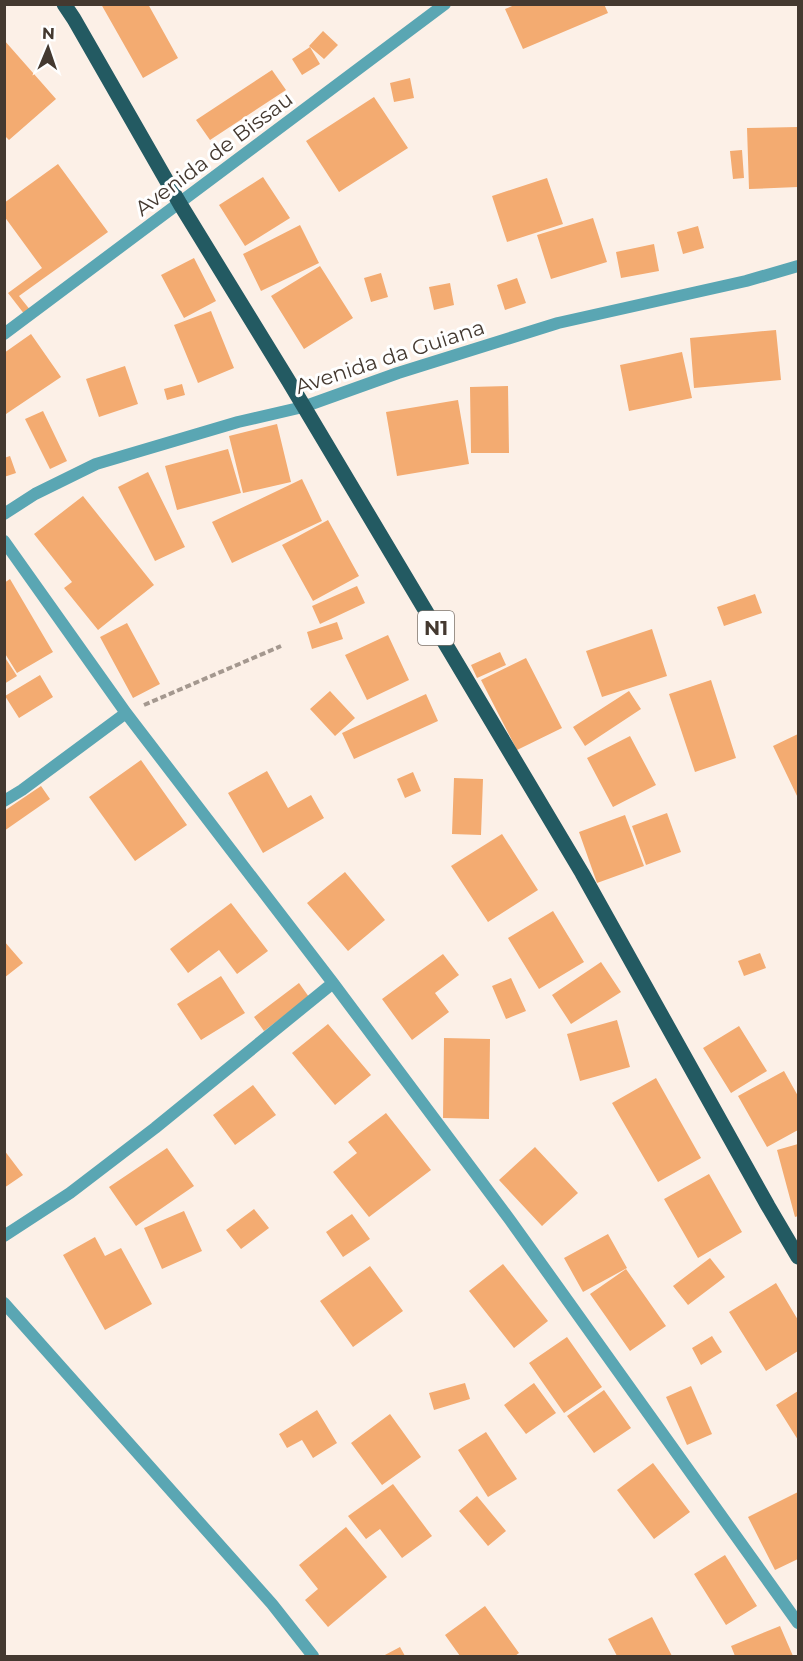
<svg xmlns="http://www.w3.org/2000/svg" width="803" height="1661" font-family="Montserrat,sans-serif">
  <rect width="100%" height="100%" fill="#fcf0e7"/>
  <!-- building -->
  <path fill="#f3ab71" d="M101,4H148L178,58L143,78Z
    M517,4H604L608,13L523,49L505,9Z
    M323,31L338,45L324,59L309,46Z
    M4,40L56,99L9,140L4,135Z
    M310,47L320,64L302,75L292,59Z
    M272,70L286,90L210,140L196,120Z
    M410,78L414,98L394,102L390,83Z
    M374,97L408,148L339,192L306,141Z
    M798,127V187L749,189L747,128Z
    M742,150L744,178L733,179L730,151Z
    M58,164L108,232L19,296L31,311L25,315L8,293L42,268L4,216V203Z
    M263,177L290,218L245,246L219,205Z
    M547,178L563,224L507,242L492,196Z
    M593,218L607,262L551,279L537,235Z
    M300,225L319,263L261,291L243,254Z
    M698,226L704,248L683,254L677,232Z
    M654,244L659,271L621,278L616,252Z
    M194,258L216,301L184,318L161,275Z
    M320,266L353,318L304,349L271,296Z
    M381,273L388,297L371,302L364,278Z
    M517,278L526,303L505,310L497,285Z
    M450,283L454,305L434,310L429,287Z
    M211,311L234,368L198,383L174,325Z
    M776,330L781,380L694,388L690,338Z
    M31,334L61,377L6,414L4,353Z
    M682,352L692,398L629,411L620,365Z
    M125,366L138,404L99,417L86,379Z
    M182,384L185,395L167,400L164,389Z
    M508,386L509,453H471L470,387Z
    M458,400L469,464L397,476L386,412Z
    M43,411L67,461L50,469L25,419Z
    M277,424L291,482L243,493L229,436Z
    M228,449L241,493L177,510L165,466Z
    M10,456L16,473L4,477V458Z
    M148,472L185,547L155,561L118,487Z
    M302,479L322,521L232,563L212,522Z
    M83,496L154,585L98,630L64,588L72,582L34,534Z
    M328,520L359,576L313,601L282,545Z
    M10,579L53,652L17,673L4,652V583Z
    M357,586L365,603L320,624L312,606Z
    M755,594L762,613L724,626L717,607Z
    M337,622L343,639L312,649L307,632Z
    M127,623L160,684L133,698L100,637Z
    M652,629L667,676L602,697L586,651Z
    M388,635L409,680L367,700L345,655Z
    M500,652L506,665L477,678L471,665Z
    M4,656L17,676L4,684Z
    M526,658L562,728L517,750L481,680Z
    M40,675L53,697L19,718L5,696Z
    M711,680L736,758L695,772L669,694Z
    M330,691L355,718L335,736L310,709Z
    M629,691L641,709L585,746L573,727Z
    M426,694L438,721L354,759L342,733Z
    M798,734V798L773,746Z
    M630,736L656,785L613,807L587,758Z
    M141,760L187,825L135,861L89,797Z
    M267,771L288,808L311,795L324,818L263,853L228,793Z
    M413,772L421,791L405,798L397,779Z
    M454,778L483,779L481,835L452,834Z
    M41,786L50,799L4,831V811Z
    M667,813L681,852L646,865L632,826Z
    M625,815L644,866L597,883L579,832Z
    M502,834L538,890L488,922L451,866Z
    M345,872L385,920L348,951L307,903Z
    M231,903L268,951L237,974L219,950L188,973L170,949Z
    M553,911L584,962L539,989L508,938Z
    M4,941L23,963L4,978Z
    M760,953L766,968L744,976L738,961Z
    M443,954L459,975L435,993L449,1012L412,1040L382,999Z
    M601,962L621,992L571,1024L552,995Z
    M221,976L245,1013L201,1040L177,1004Z
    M511,978L526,1011L506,1019L492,986Z
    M299,983L309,997L264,1031L254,1017Z
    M617,1020L630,1067L580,1081L567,1034Z
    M328,1024L371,1075L335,1105L292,1053Z
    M739,1026L767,1071L731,1093L703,1048Z
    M444,1038L490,1039L489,1119L443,1118Z
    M784,1071L798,1096V1130L767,1147L738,1096Z
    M656,1078L701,1158L658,1182L612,1103Z
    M253,1085L276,1115L235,1145L213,1115Z
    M386,1113L431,1170L369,1217L333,1172L357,1153L348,1142Z
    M798,1144V1216L795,1217L777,1150Z
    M535,1147L578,1193L542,1226L499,1180Z
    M167,1148L194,1186L136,1226L109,1187Z
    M4,1150L23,1175L4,1188Z
    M709,1174L742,1232L698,1258L664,1199Z
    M254,1209L269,1228L241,1249L226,1230Z
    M184,1211L202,1251L162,1269L144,1228Z
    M352,1214L370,1239L343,1257L326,1232Z
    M608,1234L627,1268L583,1292L564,1258Z
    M95,1237L105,1256L121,1248L152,1304L105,1330L63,1255Z
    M710,1258L725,1277L688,1305L673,1286Z
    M503,1264L548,1321L514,1348L469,1291Z
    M370,1266L403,1311L353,1347L320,1301Z
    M626,1269L666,1326L630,1351L590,1294Z
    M776,1283L798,1320V1351L766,1371L729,1312Z
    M712,1336L722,1352L701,1365L692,1348Z
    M567,1337L602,1387L564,1413L529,1363Z
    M465,1383L470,1399L434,1410L429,1393Z
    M534,1383L556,1413L526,1434L504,1405Z
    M691,1386L712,1434L687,1445L666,1397Z
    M604,1390L631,1428L594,1453L567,1416Z
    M798,1391V1440L776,1405Z
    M317,1410L337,1443L313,1458L302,1440L287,1448L279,1434Z
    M390,1414L421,1457L382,1485L351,1443Z
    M486,1432L517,1479L488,1497L458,1450Z
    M653,1463L690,1512L654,1539L617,1490Z
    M393,1484L432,1536L402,1558L380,1529L366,1539L348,1516Z
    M798,1492V1559L775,1570L748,1517Z
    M477,1496L506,1531L488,1546L459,1511Z
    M346,1527L387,1577L328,1627L305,1600L318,1589L299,1565Z
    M725,1555L757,1606L726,1625L694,1574Z
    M485,1606L519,1653L515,1656H460L445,1635Z
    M652,1617L672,1656H617L608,1639Z
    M780,1626L793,1656H735L731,1646Z
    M400,1647L405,1656H383Z"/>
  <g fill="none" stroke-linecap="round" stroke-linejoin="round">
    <!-- path -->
    <path stroke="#a4988f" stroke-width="4" stroke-dasharray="6 3" stroke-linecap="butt" d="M144,705L281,646"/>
    <!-- minor -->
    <path stroke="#5aa6b3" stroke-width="12" d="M4,334L445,4
      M4,514L35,494L96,464L238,422L303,407L398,373L558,323L746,281L798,266
      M4,541L126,713L333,983L510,1220L798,1623
      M4,801L22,790L126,713
      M4,1236L70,1193L155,1128L333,983
      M4,1303L272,1604L313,1656"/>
    <!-- primary -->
    <path stroke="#235a62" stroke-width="15" d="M64,4L74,19L180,204L288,380L582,873L768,1206L798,1257"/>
  </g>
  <g text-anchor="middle" stroke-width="6" stroke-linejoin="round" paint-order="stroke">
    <!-- shield labels -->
    <rect fill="#fff" stroke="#7c746e" stroke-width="1.5" x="418" y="611" width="36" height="34" rx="4.5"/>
    <g font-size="20" font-weight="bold" fill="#443930">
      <text x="436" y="635">N1</text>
    </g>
    <!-- street labels -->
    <g font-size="21" fill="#443930" stroke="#fff">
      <text transform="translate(214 154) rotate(-37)" y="7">Avenida de Bissau</text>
      <text transform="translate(390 357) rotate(-18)" y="7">Avenida da Guiana</text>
    </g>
  </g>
  <!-- border -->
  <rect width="803" height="1661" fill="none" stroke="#443930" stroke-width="12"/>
  <!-- north arrow -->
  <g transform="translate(48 48) rotate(2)" stroke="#ffffff" stroke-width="4.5" paint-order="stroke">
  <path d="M0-4.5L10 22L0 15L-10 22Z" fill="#443930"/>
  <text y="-9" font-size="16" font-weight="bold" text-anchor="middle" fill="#443930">N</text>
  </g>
</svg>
